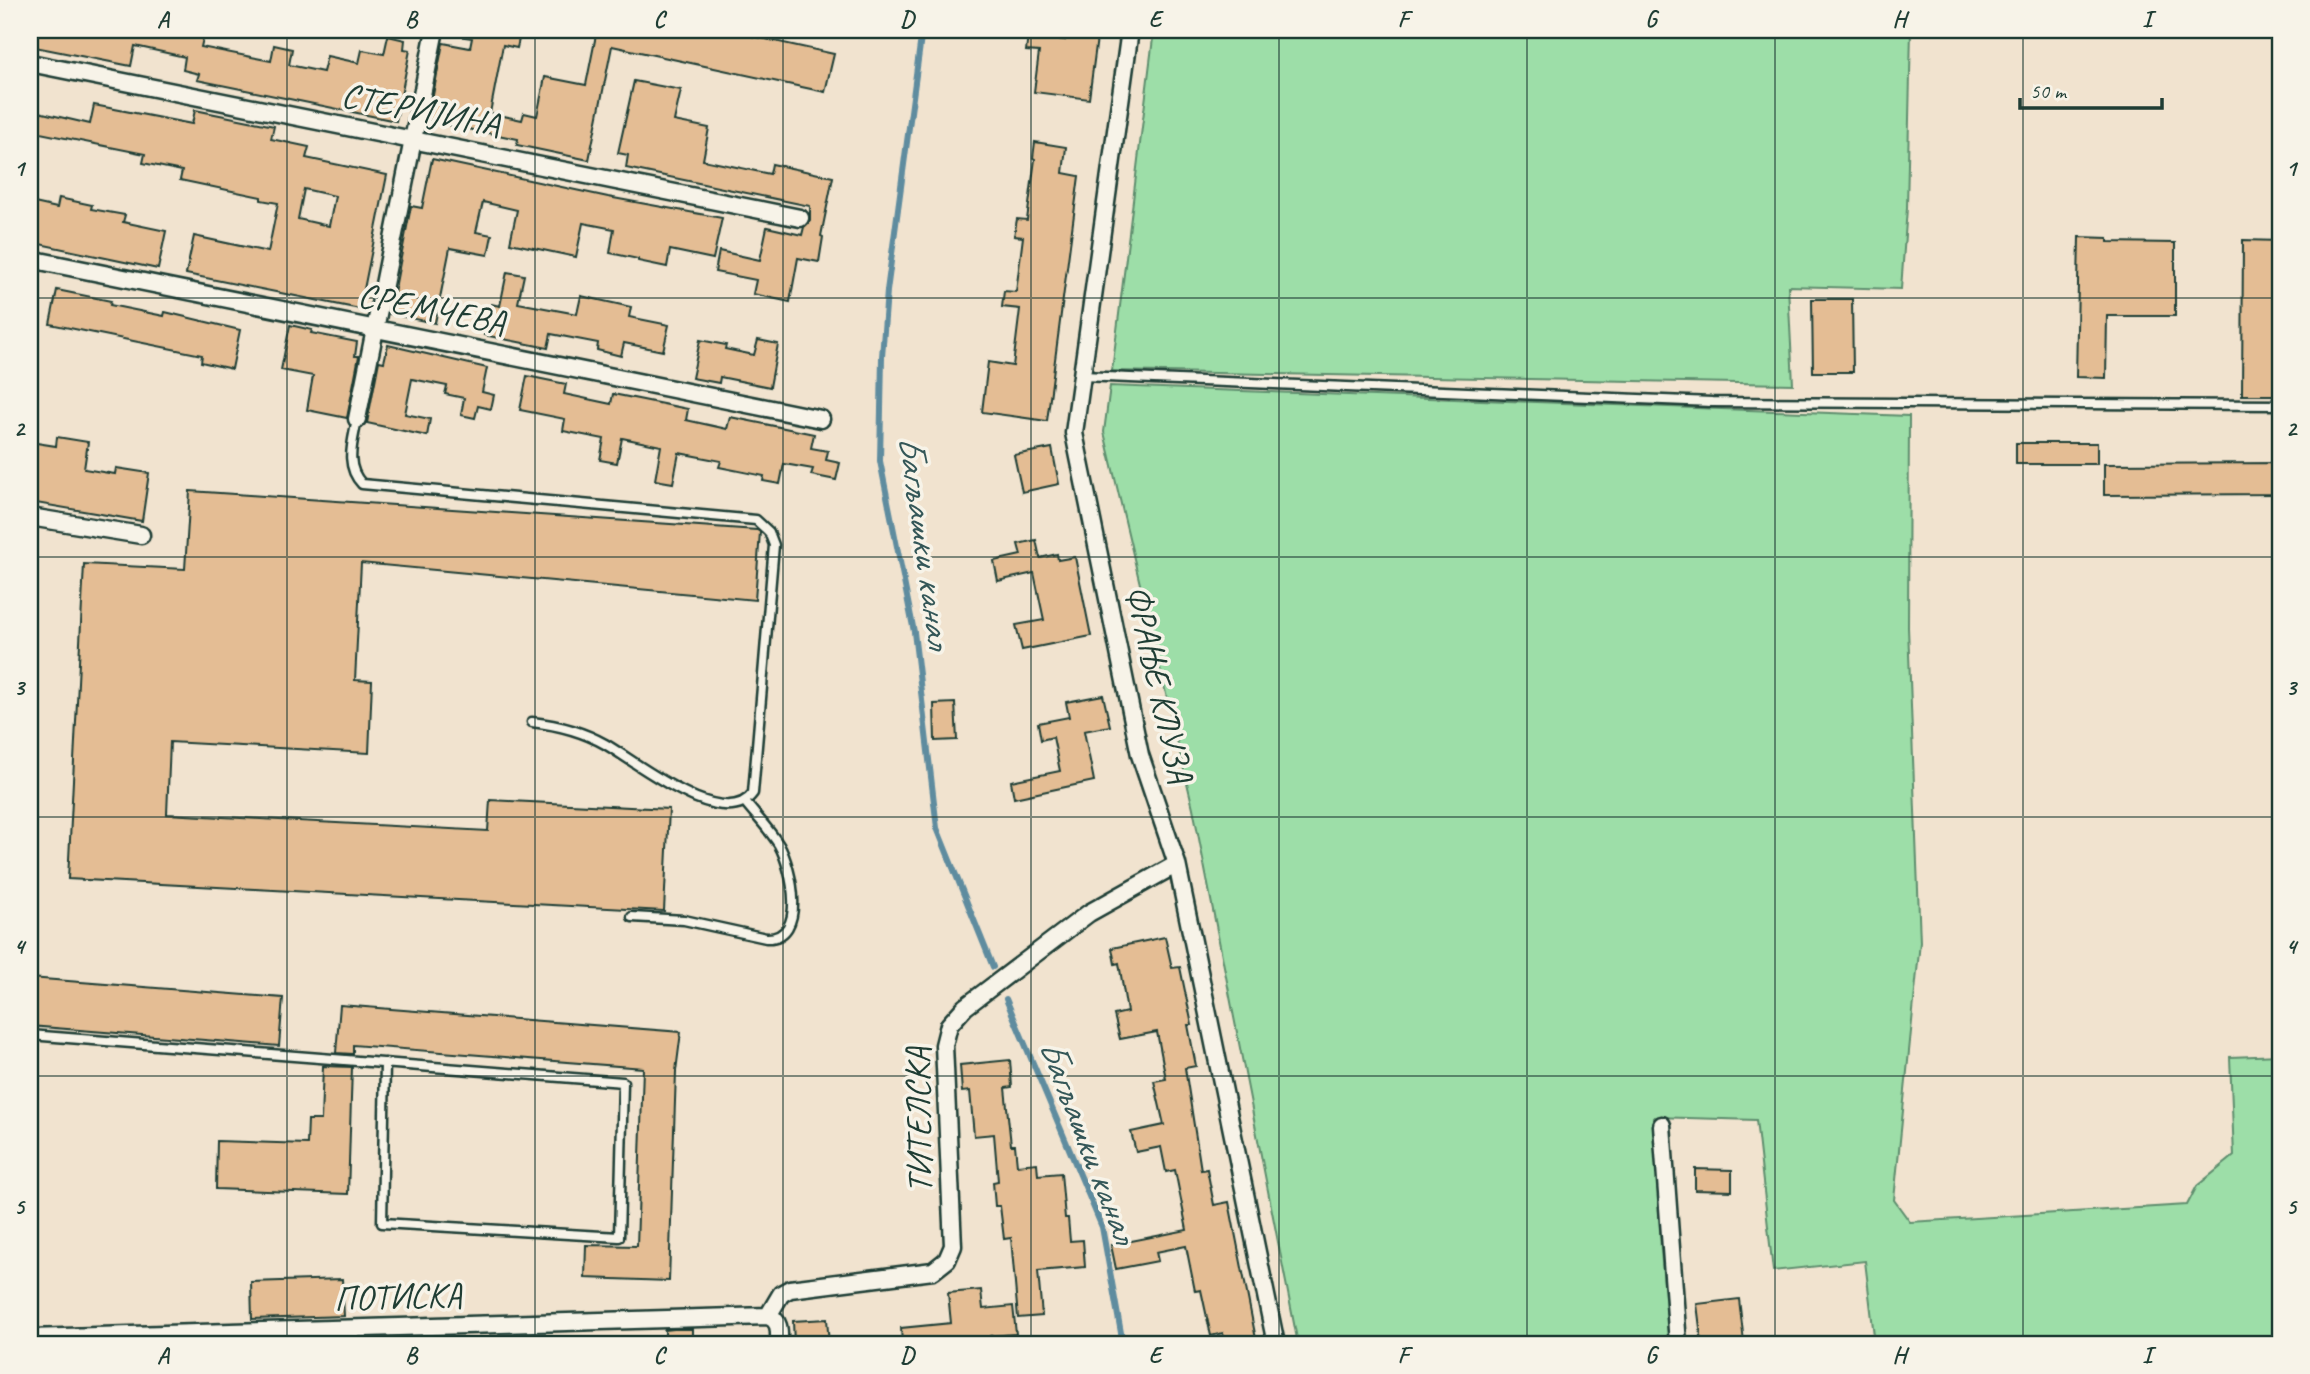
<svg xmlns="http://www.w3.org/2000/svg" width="2310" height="1374" font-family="Caveat,sans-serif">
  <rect width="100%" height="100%" fill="#f1e3cf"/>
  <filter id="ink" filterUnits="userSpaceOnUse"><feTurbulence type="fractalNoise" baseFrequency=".0143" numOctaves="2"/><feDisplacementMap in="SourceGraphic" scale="14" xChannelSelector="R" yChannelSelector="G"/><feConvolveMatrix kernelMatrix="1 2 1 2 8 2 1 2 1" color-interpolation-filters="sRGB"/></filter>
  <g filter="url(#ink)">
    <!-- green -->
    <path fill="#9ddea8" stroke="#5e8e6e" stroke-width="2" d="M1154,30H1911L1907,208L1901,289L1788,286L1793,384L1112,371Z
      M1110,386L1909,416L1908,627L1920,942L1894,1200L1910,1222L2187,1205L2197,1186L2234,1156L2230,1057L2280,1055V1344H1875L1865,1261L1773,1271L1756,1120L1654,1117L1661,1250L1669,1344H1298L1193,808L1104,432Z"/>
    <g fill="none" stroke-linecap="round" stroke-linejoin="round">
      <!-- stream -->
      <path stroke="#5e8c9f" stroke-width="6" d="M922,30L887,291L882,357L880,461L914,632L937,828L993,967
        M1006,999L1102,1227L1123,1344"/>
    </g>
    <!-- building -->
    <path fill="#e4bd94" stroke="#1f3d34" stroke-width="2" fill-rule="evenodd" d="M30,30H205L201,47L271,61L274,45L292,49L289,65L323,72L327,56L359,63L362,50L384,54L388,36L405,40L404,49L410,50L396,121L197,80L199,74L183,70L185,57L135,46L131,66L30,46Z
      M465,30H521L517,48L503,45L490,113L522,120L524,113L537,116L545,77L586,85L597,30H724L834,54L825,92L612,46L589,160L517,145L518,139L428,121L443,43L470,48L472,38L464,37Z
      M1066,30H1098L1089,99L1034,92L1039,52L1026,51L1028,35L1065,40Z
      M634,81L681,90L674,121L709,128L703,160L770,174L772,164L833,177L821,236L823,237L819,262L798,258L790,302L753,294L756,280L715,272L719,251L760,260L767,227L802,235L804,227L810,221V206L626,168L628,155L618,153Z
      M94,105L192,124L195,110L274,126L271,139L309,147L306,158L387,175L360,309L186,274L194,236L268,252L278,203L261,200V197L180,180L182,171L143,163L145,154L30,131V110L90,124ZM304,189L335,196L329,226L298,219Z
      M1035,142L1066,147L1063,173L1079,176L1047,421L982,412L988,362L1013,366L1020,309L1002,307L1004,291L1016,292L1023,237L1014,236L1017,219L1027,220L1035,159L1033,158Z
      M432,159L608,197L722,218L713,259L670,250L667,267L638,261V259L610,253L614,229L583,223L576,257L510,243L517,210L483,202L476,232L492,235L488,255L450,248L435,323L390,314L411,206L422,208Z
      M59,198L92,205L91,209L125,215L123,222L166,231L158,269L30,242V202L57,208Z
      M2079,237L2108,238V242L2175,243V316H2107L2106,378L2076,377Z
      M2243,240L2280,241V395H2242Z
      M507,272L524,275L518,303L577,314L581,296L631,307L629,317L669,325L663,351L624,343L621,356L597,350L598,343L551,334L548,348L484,335L491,304L500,306Z
      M57,290L111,301L110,305L164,316L165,312L240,330L232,369L201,362L202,355L50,324Z
      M1812,299H1852L1853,372H1813Z
      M290,325L312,330L311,333L357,342L355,356H359L347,418L307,410L313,376L281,370Z
      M700,340L726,345L725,349L754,355L758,340L778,344L770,387L720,377L719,383L692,378Z
      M388,345L487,368L482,392L494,395L491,409L478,406L475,418L461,415L464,398L445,394L447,386L412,379L405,414L430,419L427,436L367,423L379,361L384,362Z
      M527,376L566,384L564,394L611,404L613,394L688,409L686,420L727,429L730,417L814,434L811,448L828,451L826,460L840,463L836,480L811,475L813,469L784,464L780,484L763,481L764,476L719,467L721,461L679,453L673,483L655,480L661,446L622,438L617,463L600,460L604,439L563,431L565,419L520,410Z
      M57,437L88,442L84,469L115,474L116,468L149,473L142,521L30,502V442L56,446Z
      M2016,443H2097V464H2016Z
      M1052,448L1059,484L1022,492L1014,455Z
      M2280,463V494L2104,495V464Z
      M190,491L757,530L760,532L755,600L361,563L355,680L372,681L369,753L170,742L167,814L488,831L490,800L669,809L664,911L68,879L84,564L185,569Z
      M1036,540L1040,558L1057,554L1058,560L1075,557L1091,636L1022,650L1016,625L1044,620L1034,573L998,581L994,561L1021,555L1018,544Z
      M1103,695L1110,726L1084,731L1094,781L1014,798L1011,781L1060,771L1053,737L1041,740L1038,723L1069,717L1066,702Z
      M955,703L957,740L935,741L934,704Z
      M1165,937L1172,968L1180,967L1192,1025H1188L1196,1066L1185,1068L1201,1170L1207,1169L1214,1205L1229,1202L1257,1344H1225L1223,1333L1211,1336L1201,1290L1195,1291L1186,1246L1156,1252L1158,1261L1116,1269L1111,1245L1187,1230L1175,1170L1166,1172L1161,1147L1136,1152L1131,1132L1164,1125L1154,1081L1166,1079L1157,1032L1120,1039L1114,1015L1127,1012L1119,963L1115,964L1112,948Z
      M30,978L283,998L279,1046L30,1026Z
      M340,1005L681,1032L676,1071L669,1281L585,1278L586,1245L637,1246L643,1068L353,1045V1054L336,1053Z
      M1010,1060L1012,1087L1005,1088L1011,1145H1015L1017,1165L1037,1163L1038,1175L1061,1173L1065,1218H1068L1070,1241L1083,1240L1085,1267L1038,1271L1042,1316L1018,1318L1011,1238L1004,1239L1000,1206H995L993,1182L998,1181L994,1134L974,1136L970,1091L962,1092L960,1065Z
      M323,1066L352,1067L348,1194L216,1189L217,1141L307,1144L308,1120H321Z
      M1695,1169L1732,1170V1191L1695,1190Z
      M342,1279L344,1316L252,1319L251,1282Z
      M981,1290L983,1309L1013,1306L1016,1334L990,1336L991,1344H902L901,1328L951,1323L948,1293Z
      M1739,1299L1744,1342L1702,1344L1697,1304Z
      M827,1319L829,1344H794L793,1321Z
      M674,1329H692V1344H665V1330Z"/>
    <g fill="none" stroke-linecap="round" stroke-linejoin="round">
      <!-- lane casing -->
      <g stroke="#1f3d34" stroke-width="13">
        <path id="lane" d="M1082,376L1712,402L2280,405
          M357,419C353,442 344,465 362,484L756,520L769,532L774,545L753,793C724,834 634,760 605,744C582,731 558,725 532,722
          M632,917L684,920L766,938C808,940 792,868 779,845C770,830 756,816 745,802
          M30,1035L623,1082L619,1237L382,1223L385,1063"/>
      </g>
      <!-- street casing -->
      <g stroke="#1f3d34" stroke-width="21">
        <path id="street" d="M1130,30L1074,433L1140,755L1177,864L1276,1344
          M30,63L800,218
          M30,259L821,419
          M357,419L435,30
          M30,517L141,535
          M1662,1125L1678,1344
          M30,1338L768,1316
          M779,1344C779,1333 781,1320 768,1316L781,1294L790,1289L933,1271L947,1260L953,1246L944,1045L949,1025L965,1007L1089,913L1177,864"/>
      </g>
      <!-- lane -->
      <use href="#lane" stroke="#f7f3e8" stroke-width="8"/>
      <!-- street -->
      <use href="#street" stroke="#f7f3e8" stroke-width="16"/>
    </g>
  </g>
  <!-- grid -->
  <path fill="none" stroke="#1f3d34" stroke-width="2" stroke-opacity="0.55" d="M287,30V1344M535,30V1344M783,30V1344M1031,30V1344M1279,30V1344M1527,30V1344M1775,30V1344M2023,30V1344M30,298H2280M30,557H2280M30,817H2280M30,1076H2280"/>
  <g text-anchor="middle" stroke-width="7" stroke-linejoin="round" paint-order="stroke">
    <!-- street labels -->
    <g font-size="35" fill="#1f3d34" stroke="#f7f3e8">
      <text transform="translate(421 109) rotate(11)" y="12">СТЕРИЈИНА</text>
      <text transform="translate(432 308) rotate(11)" y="12">СРЕМЧЕВА</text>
      <text transform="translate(1160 684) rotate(77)" y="12">ФРАЊЕ КЛУЗА</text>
      <text transform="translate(918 1120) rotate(-91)" y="12">ТИТЕЛСКА</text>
      <text transform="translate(398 1296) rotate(-2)" y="12">ПОТИСКА</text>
    </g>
    <!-- water labels -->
    <g font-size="37" font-style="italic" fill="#345758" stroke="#f7f3e8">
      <text transform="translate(926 541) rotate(82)" y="13">Багљашки канал</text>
      <text transform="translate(1089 1140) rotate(69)" y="13">Багљашки канал</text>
    </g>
  </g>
  <!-- margin -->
  <rect width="2310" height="1374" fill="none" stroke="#f7f3e8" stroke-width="77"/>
  <!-- scale -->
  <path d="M2020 98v10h142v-10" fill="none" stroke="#1f3d34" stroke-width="3.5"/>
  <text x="2030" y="98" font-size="21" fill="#1f3d34" stroke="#f7f3e8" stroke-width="5" paint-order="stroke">50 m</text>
  <rect x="38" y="38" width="2234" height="1298" fill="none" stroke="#1f3d34" stroke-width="2.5"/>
  <g font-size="23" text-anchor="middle" font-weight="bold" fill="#1f3d34">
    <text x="163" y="27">A</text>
    <text x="411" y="27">B</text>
    <text x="659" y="27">C</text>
    <text x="907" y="27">D</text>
    <text x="1155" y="27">E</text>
    <text x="1403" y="27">F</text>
    <text x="1651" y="27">G</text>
    <text x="1899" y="27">H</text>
    <text x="2147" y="27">I</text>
    <text x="19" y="176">1</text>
    <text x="2291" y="176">1</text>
    <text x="19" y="436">2</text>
    <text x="2291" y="436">2</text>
    <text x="19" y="695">3</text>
    <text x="2291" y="695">3</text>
    <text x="19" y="954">4</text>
    <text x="2291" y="954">4</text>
    <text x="19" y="1214">5</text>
    <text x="2291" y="1214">5</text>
    <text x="163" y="1363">A</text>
    <text x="411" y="1363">B</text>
    <text x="659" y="1363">C</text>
    <text x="907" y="1363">D</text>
    <text x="1155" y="1363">E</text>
    <text x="1403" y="1363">F</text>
    <text x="1651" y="1363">G</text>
    <text x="1899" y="1363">H</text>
    <text x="2147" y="1363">I</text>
  </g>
</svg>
